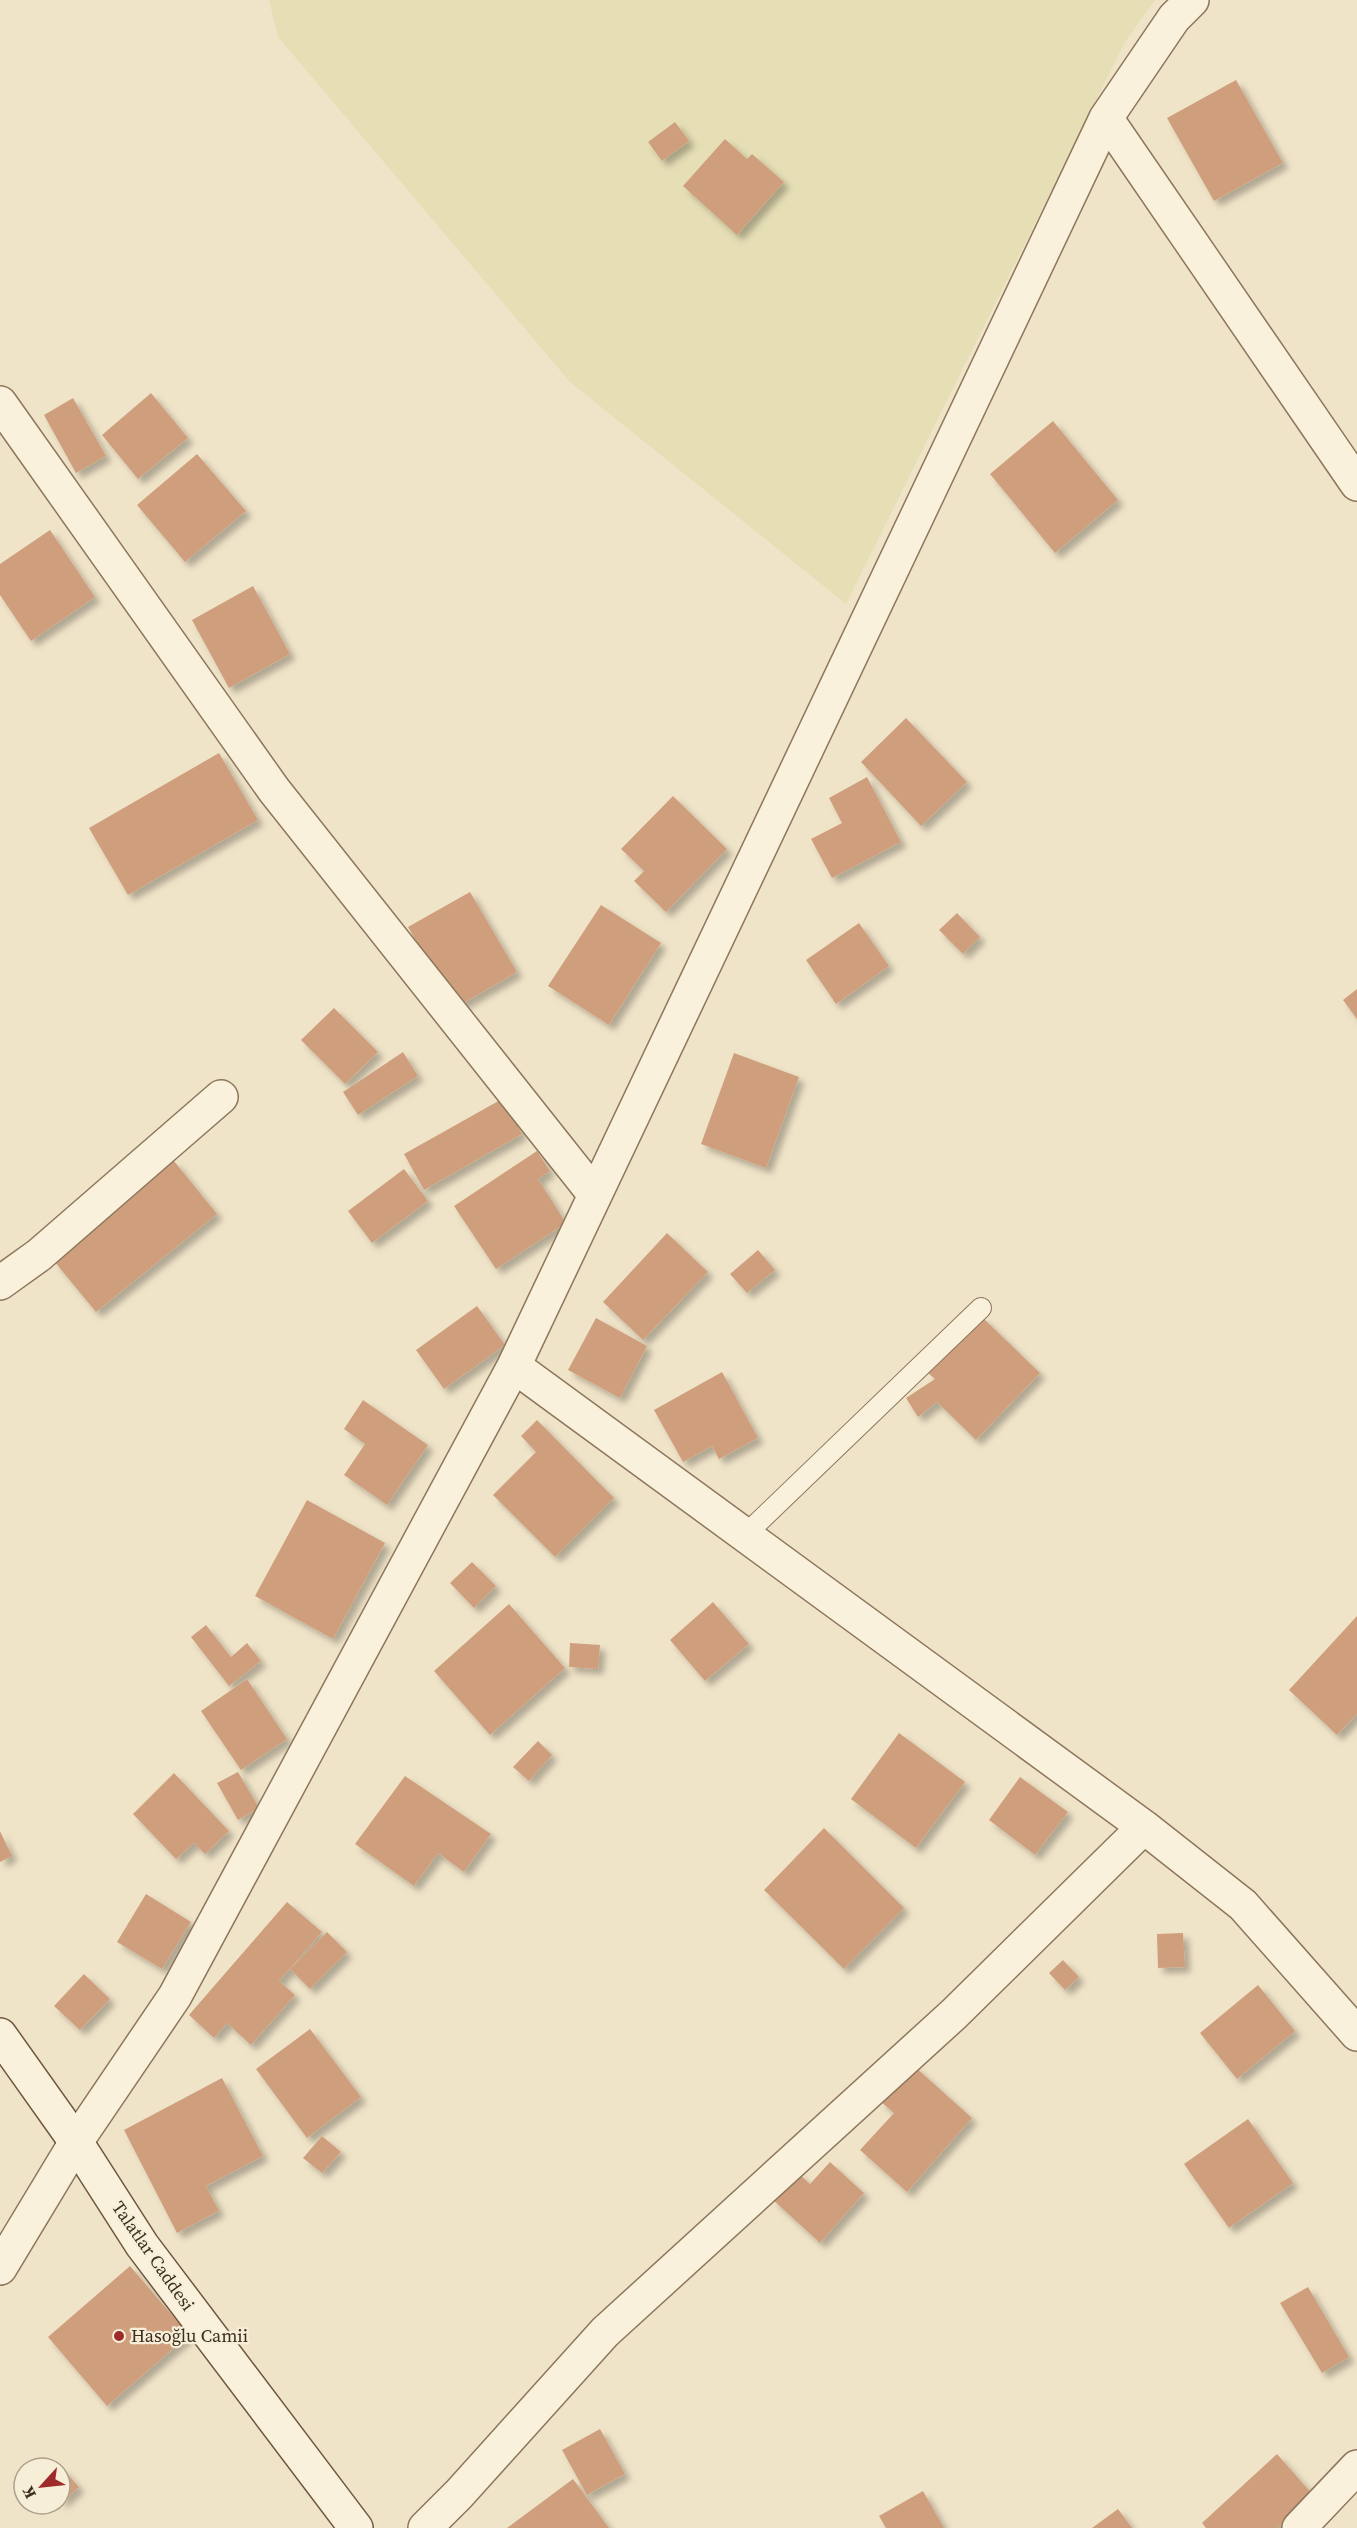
<svg xmlns="http://www.w3.org/2000/svg" width="1357" height="2528" font-family="'Source Serif 4',serif">
  <defs>
    <filter id="shadow"><feDropShadow dx="5.5" dy="5.5" stdDeviation="3" flood-color="#0004"/></filter>
  </defs>
  <rect width="100%" height="100%" fill="#f0e4c8"/>
  <!-- farmland -->
  <path fill="#e6deb5" d="M269,0H1155L1125,42L846,604L570,382L278,37Z"/>
  <!-- building -->
  <path fill="#cf9f7d" filter="url(#shadow)" d="M1236,80L1283,163L1214,201L1167,118Z
    M675,122L689,141L662,161L648,142Z
    M725,139L747,159L752,154L784,182L737,235L683,186Z
    M151,393L188,438L138,479L102,435Z
    M73,398L106,456L76,473L44,415Z
    M1053,421L1118,500L1055,553L990,474Z
    M197,454L246,511L185,562L137,505Z
    M50,530L95,597L31,641L0,595V564Z
    M253,586L290,654L229,688L192,620Z
    M906,718L967,782L921,826L861,762Z
    M219,753L258,820L128,895L89,828Z
    M867,777L901,842L832,878L811,839L842,823L829,798Z
    M673,796L727,849L666,912L634,881L644,871L621,849Z
    M470,892L517,972L455,1008L408,927Z
    M601,905L661,943L609,1025L548,986Z
    M957,913L980,937L963,954L939,930Z
    M859,923L889,966L836,1004L806,960Z
    M1357,989V1019L1343,1000Z
    M334,1008L378,1052L345,1084L301,1040Z
    M403,1052L418,1076L358,1115L343,1092Z
    M734,1053L799,1077L766,1168L701,1144Z
    M502,1099L522,1134L424,1190L404,1154Z
    M537,1151L550,1171L538,1179L566,1223L496,1269L454,1206Z
    M174,1161L217,1214L96,1312L54,1261Z
    M404,1169L428,1201L372,1243L348,1211Z
    M667,1233L708,1272L643,1340L603,1302Z
    M758,1250L775,1270L747,1293L730,1274Z
    M477,1306L505,1345L444,1389L416,1350Z
    M982,1317L1040,1373L976,1440L937,1402L918,1417L906,1398L935,1379L928,1373Z
    M596,1318L647,1346L620,1398L568,1370Z
    M722,1372L758,1438L719,1459L712,1446L683,1462L654,1410Z
    M363,1400L428,1445L387,1505L344,1475L365,1444L344,1429Z
    M537,1420L614,1498L555,1557L493,1495L536,1452L521,1436Z
    M307,1500L385,1543L333,1639L255,1596Z
    M472,1562L496,1586L474,1608L450,1583Z
    M713,1602L749,1644L705,1681L670,1640Z
    M509,1604L565,1668L490,1735L434,1671Z
    M1357,1616V1714L1337,1735L1289,1690Z
    M206,1625L231,1657L247,1643L261,1661L229,1686L191,1637Z
    M570,1643L600,1645L598,1669L569,1667Z
    M247,1679L287,1739L241,1770L201,1711Z
    M899,1733L965,1782L916,1848L851,1799Z
    M538,1741L552,1755L529,1781L513,1767Z
    M238,1772L259,1808L238,1820L217,1783Z
    M174,1773L229,1831L205,1854L194,1843L176,1859L133,1814Z
    M405,1776L491,1834L464,1872L438,1853L414,1886L355,1844Z
    M1020,1777L1068,1812L1035,1855L989,1820Z
    M824,1828L904,1908L844,1969L764,1890Z
    M0,1831L12,1856L0,1862Z
    M146,1894L191,1922L162,1969L117,1942Z
    M287,1902L322,1932L279,1981L295,1995L251,2045L227,2023L214,2038L189,2015Z
    M327,1932L347,1952L310,1989L290,1969Z
    M1183,1933L1185,1967L1158,1968L1157,1934Z
    M1063,1960L1079,1977L1065,1990L1049,1973Z
    M84,1974L110,1999L80,2030L54,2006Z
    M1258,1985L1295,2031L1237,2079L1200,2033Z
    M310,2029L361,2097L307,2138L256,2069Z
    M913,2065L972,2118L907,2192L860,2150L894,2113L880,2101Z
    M222,2078L263,2156L206,2186L219,2211L177,2233L124,2130Z
    M1248,2119L1293,2183L1229,2228L1184,2164Z
    M322,2136L341,2152L322,2173L303,2158Z
    M830,2162L864,2193L820,2243L772,2199L797,2172L810,2184Z
    M130,2266L189,2335L107,2406L48,2337Z
    M1308,2287L1349,2357L1322,2373L1280,2303Z
    M600,2429L625,2474L587,2495L562,2450Z
    M1277,2454L1313,2495L1277,2528H1206L1202,2523Z
    M60,2466L79,2487L60,2504Z
    M573,2479L609,2528H507Z
    M923,2491L944,2528H886L879,2516Z
    M1118,2509L1132,2528H1092Z"/>
  <g fill="none" stroke-linecap="round" stroke-linejoin="round">
    <!-- lane casing -->
    <g stroke="#8d765c" stroke-width="22">
      <path id="lane" d="M745,1535L981,1308"/>
    </g>
    <!-- street casing -->
    <g stroke="#8d765c" stroke-width="36">
      <path id="street" d="M1106,118L1357,484
        M0,403L274,790L595,1195
        M0,1283L39,1255L221,1097
        M514,1366L1144,1827L1243,1905L1357,2034
        M0,2268L76,2142L175,1996L514,1366L1106,118L1174,18L1192,0
        M425,2528L459,2494L605,2332L954,2014L1144,1827
        M1299,2528L1357,2467"/>
    </g>
    <!-- secondary casing -->
    <g stroke="#6f573f" stroke-width="36">
      <path id="secondary" d="M0,2035L76,2142L142,2245L356,2528"/>
    </g>
    <!-- lane -->
    <use href="#lane" stroke="#faf1dc" stroke-width="20"/>
    <!-- street -->
    <use href="#street" stroke="#faf1dc" stroke-width="33"/>
    <!-- secondary -->
    <use href="#secondary" stroke="#faf1dc" stroke-width="33"/>
  </g>
  <!-- markers -->
  <circle fill="#9e2a2b" stroke="#f7eed8" stroke-width="2" cx="119" cy="2336" r="6"/>
  <g text-anchor="middle" stroke-width="4.5" stroke-linejoin="round" paint-order="stroke">
    <!-- street labels -->
    <g font-size="18" fill="#3d2e20" stroke="#f7eed8">
      <text transform="translate(153 2256) rotate(55)" y="6">Talatlar Caddesi</text>
    </g>
    <!-- poi labels -->
    <g font-size="18" fill="#3d2e20" stroke="#f7eed8" text-anchor="start">
      <text x="131" y="2342">Hasoğlu Camii</text>
    </g>
  </g>
  <!-- north arrow -->
  <g transform="translate(42 2486) rotate(243)"><circle r="28" fill="#f7eed8" stroke="#ada18e" stroke-width="1.5"/>
  <path d="M0-4.5L10 22L0 15L-10 22Z" fill="#9e2a2b"/>
  <text y="-9" font-size="16" font-weight="bold" text-anchor="middle" fill="#3d2e20">K</text>
  </g>
</svg>
